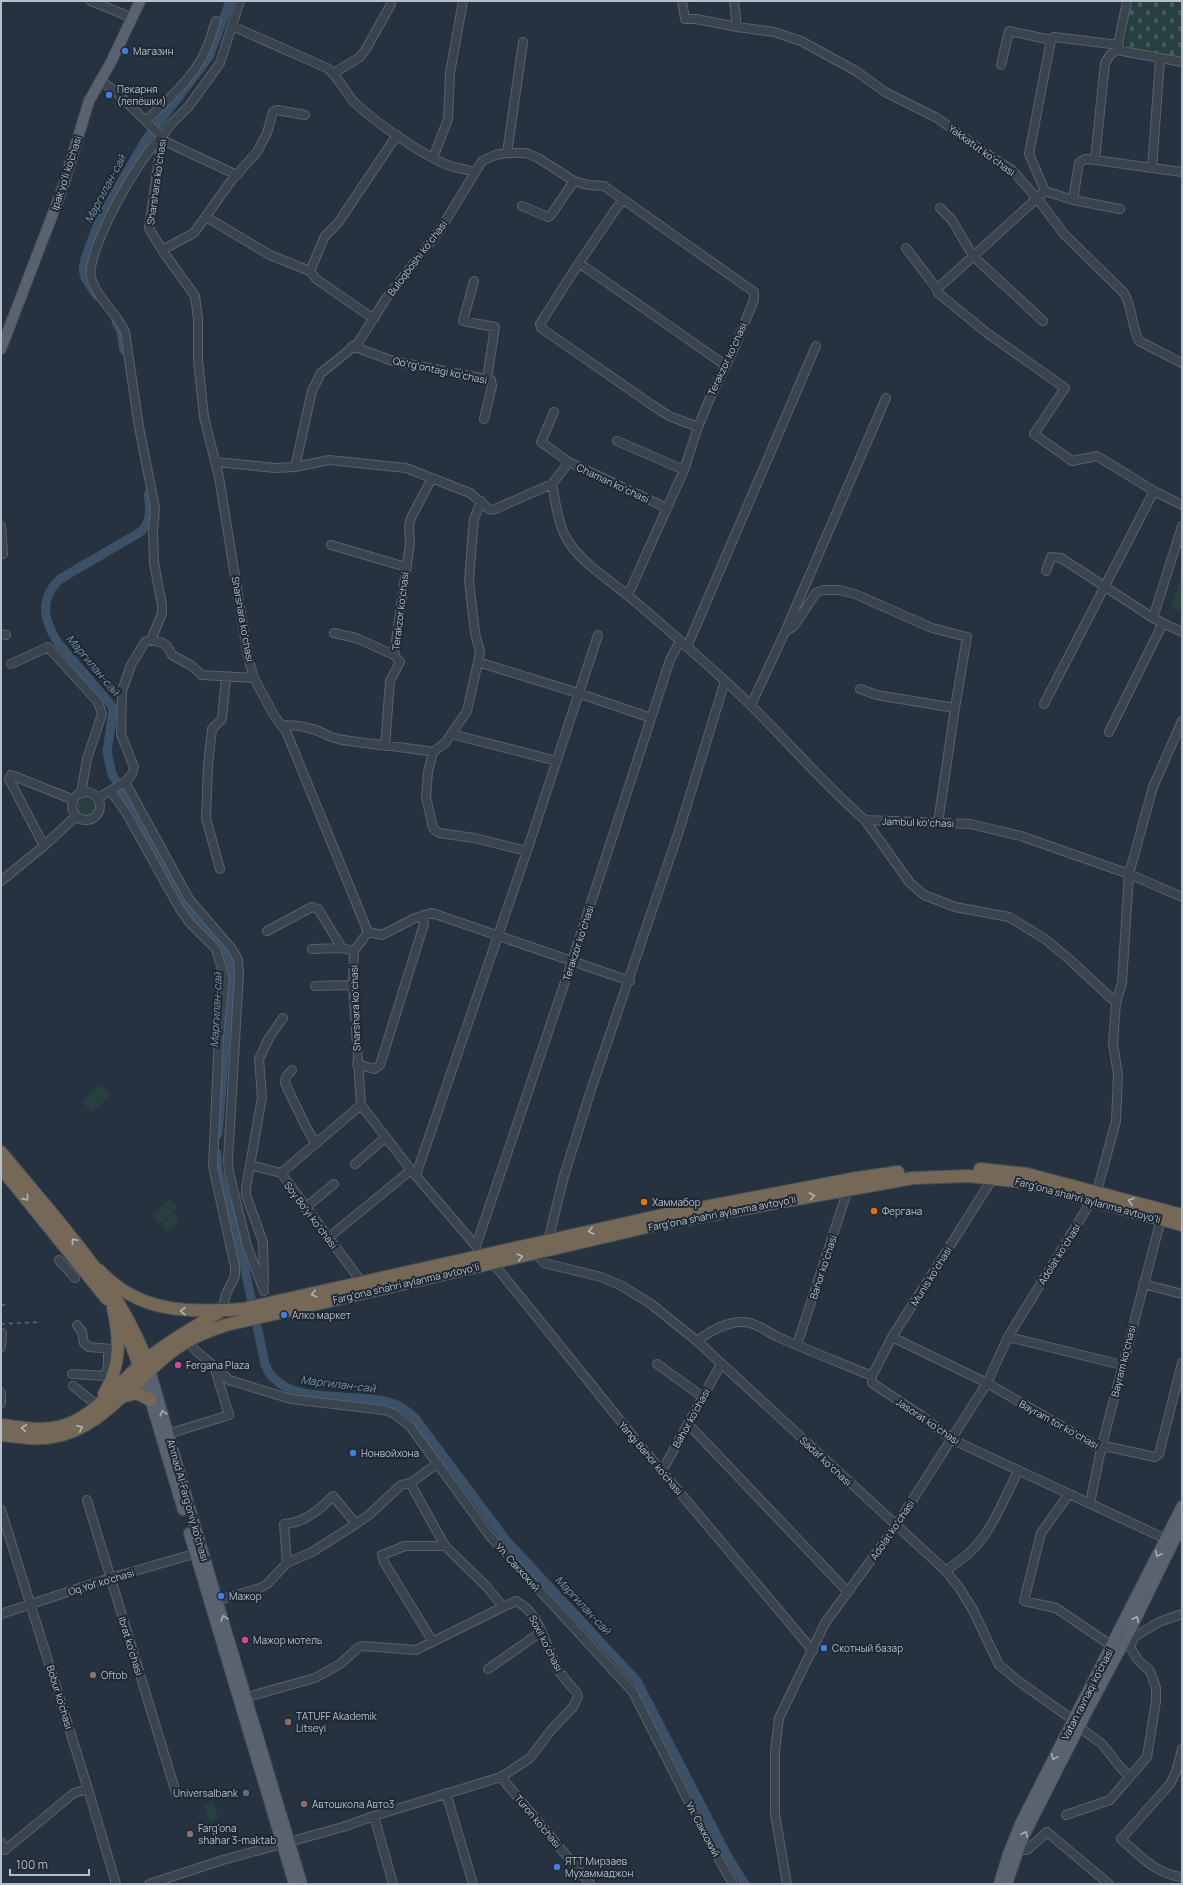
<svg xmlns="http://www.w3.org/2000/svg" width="1183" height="1885" font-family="Manrope,sans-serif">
  <defs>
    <pattern id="grass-tufts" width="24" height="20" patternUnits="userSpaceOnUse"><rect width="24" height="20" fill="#283f40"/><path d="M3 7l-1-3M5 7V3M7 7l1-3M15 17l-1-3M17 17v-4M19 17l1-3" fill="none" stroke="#45595a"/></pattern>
    <pattern id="cemetery-stones" width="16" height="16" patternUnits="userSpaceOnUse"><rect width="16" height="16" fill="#283f40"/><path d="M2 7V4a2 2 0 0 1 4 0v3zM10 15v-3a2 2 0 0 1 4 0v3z" fill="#45595a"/></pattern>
  </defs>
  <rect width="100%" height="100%" fill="#26323f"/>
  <!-- grass -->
  <path fill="url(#grass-tufts)" d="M78 807a9 9 0 1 1 18 0a9 9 0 1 1-18 0Z"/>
  <!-- cemetery -->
  <path fill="url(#cemetery-stones)" d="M1131,1H1182V57L1125,48Z"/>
  <!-- park -->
  <path fill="#283f40" d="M1182,573V612L1170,608Z
    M101,1085L110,1096L91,1112L82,1101Z
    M170,1198L178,1208L160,1224L151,1215Z
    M174,1213L180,1220L166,1232L161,1225Z
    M213,1801L219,1819L210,1822L204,1804Z"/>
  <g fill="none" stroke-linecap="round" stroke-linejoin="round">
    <!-- river -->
    <path stroke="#3c5167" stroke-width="9" d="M97,296L85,278L83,269L85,259L99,220L145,141L209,57L230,1
      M116,322L121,331L124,350
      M148,495C151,509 151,519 142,531L60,579C39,599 43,620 58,643L112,706L113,711L107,752L112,774L187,907L226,952L231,966V976L218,1134
      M217,1153L218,1171L244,1265L265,1364C280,1408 354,1391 389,1402C399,1405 408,1411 415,1418L506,1540L637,1681L727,1855L745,1884"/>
    <!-- minor casing -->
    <g stroke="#58626d" stroke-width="10">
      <path id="minor" d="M91,1L133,18
        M240,1L220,63L189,106L170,125L162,137L149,228L162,250L195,296L198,319V360L204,417L219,477L248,657L254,678L275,717L286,731L368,932L354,951L353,985L361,1105L411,1170L476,1246L479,1256
        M682,1L685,19H696L737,27L774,32L801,41L856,71L885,92L937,118L984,152L1012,170L1037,198L1064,234L1124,293C1133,308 1131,326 1139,341L1182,363
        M734,1L737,27
        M1127,1L1117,50L1182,62
        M232,26L327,68C339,77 344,91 354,102C375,122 418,152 445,164C454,168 465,169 474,172
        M1051,40L1029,154L1045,191L937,289L938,293L987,333L1065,388L1034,434L1072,461L1097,456L1154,491L1182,505
        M1001,65L1009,31L1051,40L1054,37L1119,45
        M334,73L360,57L366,49L391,4
        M101,81L115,91L162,137
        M146,121C166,101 190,81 203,56C209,45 212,32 216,21
        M162,140L237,175
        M507,153L523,42
        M433,158L448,119L450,73L463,1
        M1095,160L1182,172
        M1152,168L1160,60
        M1045,191L1073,200L1079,163L1085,159L1095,160L1105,63L1110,55L1117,50
        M622,200L579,263L540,324L541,328L652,405L669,416L698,427
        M1073,200L1120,209
        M522,206L548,217L551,215L574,181
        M940,208L952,220L973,256L1043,321
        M206,217L270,255L310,271L316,279L374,319
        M906,248L937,289
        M162,250L194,233L231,181L257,152L267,133L273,112L277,110L305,115
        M579,263L725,365
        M310,271L325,236L338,223L397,135
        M474,281L463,321L495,327L487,378
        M352,346L393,361L491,380L492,386L484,419
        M554,412L541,442L569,462
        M617,441L684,470
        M216,462L275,468L295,467L329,460L406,468L470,493L489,509L493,510L552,484L569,462L667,508
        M295,467L312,391L321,373L358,343L385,300L440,230L482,161L495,155L507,153H526L538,158L574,181L588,185L604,186L754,292V300L736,344L710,398L698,427L684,470L628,595
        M552,484C556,504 558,527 570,544C584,564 608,579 626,594C660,622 692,651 724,680C774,724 815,777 865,820L970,824L1021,836L1129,874L1182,897
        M1,526L3,554
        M331,545L406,567
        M1046,571L1051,557L1061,558L1153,618L1182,526
        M1163,623L1182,632
        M785,632L794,626L816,593L823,590H839L855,594L932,628L967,637L955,708L938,823
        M334,633L356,638L394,655
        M1,634L6,635
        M151,640L162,613V605L154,563L153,531L155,508L139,427L125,332C117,313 96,298 91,277C86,251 140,154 162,137
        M687,647L816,346
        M478,662L578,693L651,718
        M11,664L48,647L98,702L102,714L87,759L81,793
        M860,689L877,695L955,708
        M1044,704L1154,491
        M751,705L785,632L886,398
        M282,725C292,725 303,726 312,729C321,731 329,737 338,739C370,745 401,746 433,752L445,743L467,711L478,662L480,652L475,633L469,581L473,529L474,519L481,501
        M1109,732L1163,623L1153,618
        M451,734L557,761
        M385,746L390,681L400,662L394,655L410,543L409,526L411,518L432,478
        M433,752L428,772L426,797L433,828L439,833L474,838L527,851
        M125,782L189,899L232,949L238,960L239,973L228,1160L229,1172L247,1246L264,1291
        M111,791L127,814L180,909L190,923L216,949L225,979L219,1036L213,1166L235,1267V1276L226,1294L222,1311
        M72 806a14 14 0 1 1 28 0a14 14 0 1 1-28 0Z
        M98,798L125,782L132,774L134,767L121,734L122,691L131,665L145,642L151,640L163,643L167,646L172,655L192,666L202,675L254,678
        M865,820L910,883L924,895L955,907L1009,917L1045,939L1069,959L1111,998L1117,1001
        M44,846L9,779L11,775L74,800
        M220,869L206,818L208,766L212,729L222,719L226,678
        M1,881L44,846L76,816
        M267,931L312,907L318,909L342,948
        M368,932L382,935L415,918L432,913L630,981
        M312,949L342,948L354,951
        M315,986L353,985
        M357,1064L374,1069L380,1065L424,924L423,915
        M292,1070L286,1077L285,1083L306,1127L316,1144
        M361,1105L281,1173L363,1284
        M355,1164L386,1137
        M250,1165L281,1173
        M416,1175L527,851L598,635
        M993,1178L892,1337L872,1376V1383L922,1416L951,1439L1166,1539
        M1097,1191L1116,1121L1118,1075L1113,1044L1116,1002L1122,983L1129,874L1153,787L1182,721
        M305,1208L334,1184
        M328,1238L411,1170
        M548,1241L564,1176L590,1093L678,834L725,681
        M476,1246L572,961L670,660L680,641
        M536,1253L544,1263L601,1277L622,1286L651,1304L697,1341L946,1571L960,1589L973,1610L999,1665L1017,1680L1073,1720
        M59,1260L75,1278
        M493,1263L644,1450L813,1651
        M264,1284L263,1242L246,1195V1188L262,1097L259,1059L269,1038L283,1018
        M1143,1284L1182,1294
        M77,1325L82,1332L84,1343L89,1347L112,1349
        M892,1337L987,1383L1101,1449L1109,1447L1155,1457L1159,1454L1182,1363
        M1008,1337L1122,1365
        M697,1341C710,1331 727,1321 745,1322C757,1323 767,1332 778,1337C809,1351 841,1363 872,1376
        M797,1345L848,1189
        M1,1347L2,1333
        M657,1364L703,1397
        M215,1367L229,1380L291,1399L384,1410L393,1413L410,1426L490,1536L633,1692L708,1840L733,1884
        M72,1374L105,1376L108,1365V1349
        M73,1386L97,1405
        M1,1393V1403
        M688,1424L848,1592
        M168,1434L229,1415L214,1366L196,1351L188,1341
        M662,1471L721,1364
        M1069,1494L1041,1533L1024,1601L1056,1608L1112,1646
        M87,1500L176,1793
        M1090,1503L1101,1449L1161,1219
        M1,1510L88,1789L116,1884
        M287,1563L284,1524C304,1523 320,1510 333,1496L356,1524
        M946,1571C954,1564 965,1558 972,1550C992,1531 1006,1495 1018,1471
        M219,1600L260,1588L267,1584L287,1563L312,1552L356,1524L370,1514L401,1485L412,1482L438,1463
        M1,1614L110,1578L201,1552
        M1130,1637H1134L1159,1622L1182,1614
        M433,1642L384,1562L382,1555L405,1546H445
        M488,1669L541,1632
        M247,1697L315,1678L340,1664L359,1647L363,1646L416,1650L503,1607
        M1079,1727L1102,1744L1121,1768L1130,1777
        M1182,1749L1176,1772L1170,1784L1121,1839C1139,1855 1157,1875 1182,1877
        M501,1777L590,1884
        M446,1793L473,1884
        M1066,1815L1110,1800L1147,1757L1156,1701V1688L1150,1671L1138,1660L1130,1647L1134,1637
        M374,1816L393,1884
        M1,1842L5,1850L74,1793L88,1789
        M1018,1850H1027L1047,1832L1109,1884
        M149,1884L223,1860L343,1827L374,1816L501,1777L530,1758L552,1729L573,1707L578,1697L577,1693C570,1685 563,1678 558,1669C545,1647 541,1613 516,1601L503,1607L487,1587L445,1546L410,1483
        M787,1884L775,1814V1751L779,1718L825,1623L896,1526L987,1383L1008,1337L1092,1200"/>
    </g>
    <!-- major casing -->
    <g stroke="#444d58" stroke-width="12">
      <path id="major" d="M1,349L62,190L89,101L111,62L140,1
        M150,1370C199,1542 251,1713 302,1884
        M143,1376L183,1510
        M189,1533L294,1884
        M999,1884L1008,1854L1021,1822L1182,1506
        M1007,1884L1022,1840L1029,1826L1088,1710L1127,1637L1182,1525"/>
    </g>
    <!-- highway casing -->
    <g stroke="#454f5a" stroke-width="14">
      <path id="highway" d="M1,1152C56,1220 121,1285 150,1370
        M1,1168L107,1299
        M980,1169L1027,1174L1182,1215
        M99,1270C138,1313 189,1313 243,1309L658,1216L851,1179L898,1172
        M122,1326L132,1346L141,1372
        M104,1394C121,1366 120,1339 113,1308
        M121,1397L137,1393L150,1400
        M1,1425C18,1427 35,1431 53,1428C92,1423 118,1382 147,1359C170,1340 195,1327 221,1311
        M1,1435C18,1437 35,1440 52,1437C101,1431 136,1377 174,1350C190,1338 207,1331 226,1325L660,1224L913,1178L968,1176L1024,1182L1182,1225"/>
    </g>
    <!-- minor -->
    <use href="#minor" stroke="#3a444f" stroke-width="8"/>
    <!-- major -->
    <use href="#major" stroke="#58636f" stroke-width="10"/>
    <!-- highway -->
    <use href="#highway" stroke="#756857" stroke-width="12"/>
    <!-- rail -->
    <path stroke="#5c6876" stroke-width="1.5" stroke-dasharray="4 4" stroke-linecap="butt" d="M1,1305H5
      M1,1324L41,1322"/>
  </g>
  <!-- one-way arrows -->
  <defs><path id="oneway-chevron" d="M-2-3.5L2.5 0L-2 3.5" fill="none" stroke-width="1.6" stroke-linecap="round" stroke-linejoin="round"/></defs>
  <g stroke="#b0b6be">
    <use href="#oneway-chevron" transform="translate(812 1196) rotate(-11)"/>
    <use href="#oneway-chevron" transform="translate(26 1198) rotate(51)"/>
    <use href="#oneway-chevron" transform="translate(1131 1201) rotate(-164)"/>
    <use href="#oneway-chevron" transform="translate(591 1231) rotate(167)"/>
    <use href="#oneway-chevron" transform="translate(74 1241) rotate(-129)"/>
    <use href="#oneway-chevron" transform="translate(520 1257) rotate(-12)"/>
    <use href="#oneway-chevron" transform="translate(314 1294) rotate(168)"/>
    <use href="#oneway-chevron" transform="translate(183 1311) rotate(-176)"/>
    <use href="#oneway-chevron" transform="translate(24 1428) rotate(-173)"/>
    <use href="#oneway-chevron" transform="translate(80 1428) rotate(-26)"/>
  </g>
  <g stroke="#a4adb8">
    <use href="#oneway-chevron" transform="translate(163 1413) rotate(-106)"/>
    <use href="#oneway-chevron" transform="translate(1158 1554) rotate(117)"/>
    <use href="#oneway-chevron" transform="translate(224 1618) rotate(-106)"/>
    <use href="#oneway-chevron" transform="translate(1136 1619) rotate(-64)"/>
    <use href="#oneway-chevron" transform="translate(1054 1757) rotate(117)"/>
    <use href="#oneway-chevron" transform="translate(1025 1834) rotate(-65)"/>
  </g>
  <!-- markers -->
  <g fill="#3f7fe0" stroke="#1f2934" stroke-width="1.5">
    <circle cx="125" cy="51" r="4"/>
    <circle cx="109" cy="95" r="4"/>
    <circle cx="284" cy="1315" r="4"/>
    <circle cx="353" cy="1453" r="4"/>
    <circle cx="221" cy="1596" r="4"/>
    <circle cx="824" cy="1648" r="4"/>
    <circle cx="557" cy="1867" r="4"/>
  </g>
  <g fill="#e8710a" stroke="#1f2934" stroke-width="1.5">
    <circle cx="644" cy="1202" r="4"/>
    <circle cx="874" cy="1211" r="4"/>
  </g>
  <g fill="#d1479c" stroke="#1f2934" stroke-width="1.5">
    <circle cx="178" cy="1365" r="4"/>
    <circle cx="245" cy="1640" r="4"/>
  </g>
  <g fill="#8d6e63" stroke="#1f2934" stroke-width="1.5">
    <circle cx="93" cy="1675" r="4"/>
    <circle cx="288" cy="1722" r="4"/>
    <circle cx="304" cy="1804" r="4"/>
    <circle cx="190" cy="1834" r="4"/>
  </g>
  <circle fill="#5c6f8a" stroke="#1f2934" stroke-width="1.5" cx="246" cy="1793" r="4"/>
  <g text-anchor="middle" stroke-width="4" stroke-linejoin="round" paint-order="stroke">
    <!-- poi labels -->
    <g font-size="10" fill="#b7bfca" stroke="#1f2934" text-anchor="start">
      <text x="133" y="55">Магазин</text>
      <text x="117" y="93">Пекарня<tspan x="117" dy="12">(лепёшки)</tspan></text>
      <text x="652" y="1206">Хаммабор</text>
      <text x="882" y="1215">Фергана</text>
      <text x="292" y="1319">Алко маркет</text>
      <text x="186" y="1369">Fergana Plaza</text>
      <text x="361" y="1457">Нонвойхона</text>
      <text x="229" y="1600">Мажор</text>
      <text x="253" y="1644">Мажор мотель</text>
      <text x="832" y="1652">Скотный базар</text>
      <text x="101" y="1679">Oftob</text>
      <text x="296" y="1720">TATUFF Akademik<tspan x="296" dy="12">Litseyi</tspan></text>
      <text x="238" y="1797" text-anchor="end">Universalbank</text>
      <text x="312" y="1808">Автошкола Авто3</text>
      <text x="198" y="1832">Farg'ona<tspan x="198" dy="12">shahar 3-maktab</tspan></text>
      <text x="565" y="1865">ЯТТ Мирзаев<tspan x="565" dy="12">Мухаммаджон</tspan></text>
    </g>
    <!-- street labels -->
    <g font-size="10" fill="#b7bfca" stroke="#1f2934">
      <text transform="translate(982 150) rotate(36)" y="4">Yakkatut koʻchasi</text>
      <text transform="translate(66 173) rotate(-72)" y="4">Ipak yo'li ko'chasi</text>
      <text transform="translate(156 182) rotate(-82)" y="4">Sharshara koʻchasi</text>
      <text transform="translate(417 258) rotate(-53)" y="4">Buloqboshi koʻchasi</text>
      <text transform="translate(727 359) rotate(-65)" y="4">Terakzor koʻchasi</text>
      <text transform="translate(440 370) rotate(12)" y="4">Qoʻrgʻontagi koʻchasi</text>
      <text transform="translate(613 483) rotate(25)" y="4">Chaman koʻchasi</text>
      <text transform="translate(400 611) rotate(-83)" y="4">Terakzor koʻchasi</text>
      <text transform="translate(243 619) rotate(80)" y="4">Sharshara koʻchasi</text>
      <text transform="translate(918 822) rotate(2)" y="4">Jambul koʻchasi</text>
      <text transform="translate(578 943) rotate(-72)" y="4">Terakzor koʻchasi</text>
      <text transform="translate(355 1008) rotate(-92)" y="4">Sharshara koʻchasi</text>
      <text transform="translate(1088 1200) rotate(15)" y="4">Farg‘ona shahri aylanma avtoyo‘li</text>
      <text transform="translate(722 1213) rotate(-11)" y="4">Farg‘ona shahri aylanma avtoyo‘li</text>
      <text transform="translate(311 1215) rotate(53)" y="4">Soy Boʻyi koʻchasi</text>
      <text transform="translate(1059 1254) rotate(-58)" y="4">Adolat koʻchasi</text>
      <text transform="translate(823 1267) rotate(-72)" y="4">Bahor koʻchasi</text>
      <text transform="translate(931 1276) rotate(-58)" y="4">Munis koʻchasi</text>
      <text transform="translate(406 1283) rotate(-13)" y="4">Farg‘ona shahri aylanma avtoyo‘li</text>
      <text transform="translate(1123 1361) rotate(-76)" y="4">Bayram koʻchasi</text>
      <text transform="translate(691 1418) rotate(-61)" y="4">Bahor ko'chasi</text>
      <text transform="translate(928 1421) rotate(34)" y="4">Jasorat koʻchasi</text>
      <text transform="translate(1059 1424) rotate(29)" y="4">Bayram tor koʻchasi</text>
      <text transform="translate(651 1458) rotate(50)" y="4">Yangi Bahor ko'chasi</text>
      <text transform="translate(826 1461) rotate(43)" y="4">Sadaf koʻchasi</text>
      <text transform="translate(188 1500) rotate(74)" y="4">Ahmad Al-Farg'oniy ko'chasi</text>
      <text transform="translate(892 1530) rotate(-56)" y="4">Adolat koʻchasi</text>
      <text transform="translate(518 1567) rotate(48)" y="4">Ул. Саккокий</text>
      <text transform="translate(101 1582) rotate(-17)" y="4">Oq Yol' ko'chasi</text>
      <text transform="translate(546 1643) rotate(63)" y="4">Soxil koʻchasi</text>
      <text transform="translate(131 1646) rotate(73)" y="4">Ibrat koʻchasi</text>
      <text transform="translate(1087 1694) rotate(-63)" y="4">Vatan ravnaqi ko'chasi</text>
      <text transform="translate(60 1697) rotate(73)" y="4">Bobur ko'chasi</text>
      <text transform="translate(538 1821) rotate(50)" y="4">Turon ko'chasi</text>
      <text transform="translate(703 1829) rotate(62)" y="4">Ул. Саккокий</text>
    </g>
    <!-- water labels -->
    <g font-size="11" font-style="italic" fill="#7891ab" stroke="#1f2934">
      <text transform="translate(105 189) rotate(-62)" y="4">Маргилан-сай</text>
      <text transform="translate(93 665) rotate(50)" y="4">Маргилан-сай</text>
      <text transform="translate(216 1010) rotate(-87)" y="4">Маргилан-сай</text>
      <text transform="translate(338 1384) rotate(7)" y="4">Маргилан-сай</text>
      <text transform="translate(583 1605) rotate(47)" y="4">Маргилан-сай</text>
    </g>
  </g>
  <!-- border -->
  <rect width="1183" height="1885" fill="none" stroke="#b7bfca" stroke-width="4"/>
  <!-- scale -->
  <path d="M10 1869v6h79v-6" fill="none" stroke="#b7bfca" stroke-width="2"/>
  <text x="16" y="1869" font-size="12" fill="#b7bfca" stroke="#1f2934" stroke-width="3" paint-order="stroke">100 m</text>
</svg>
